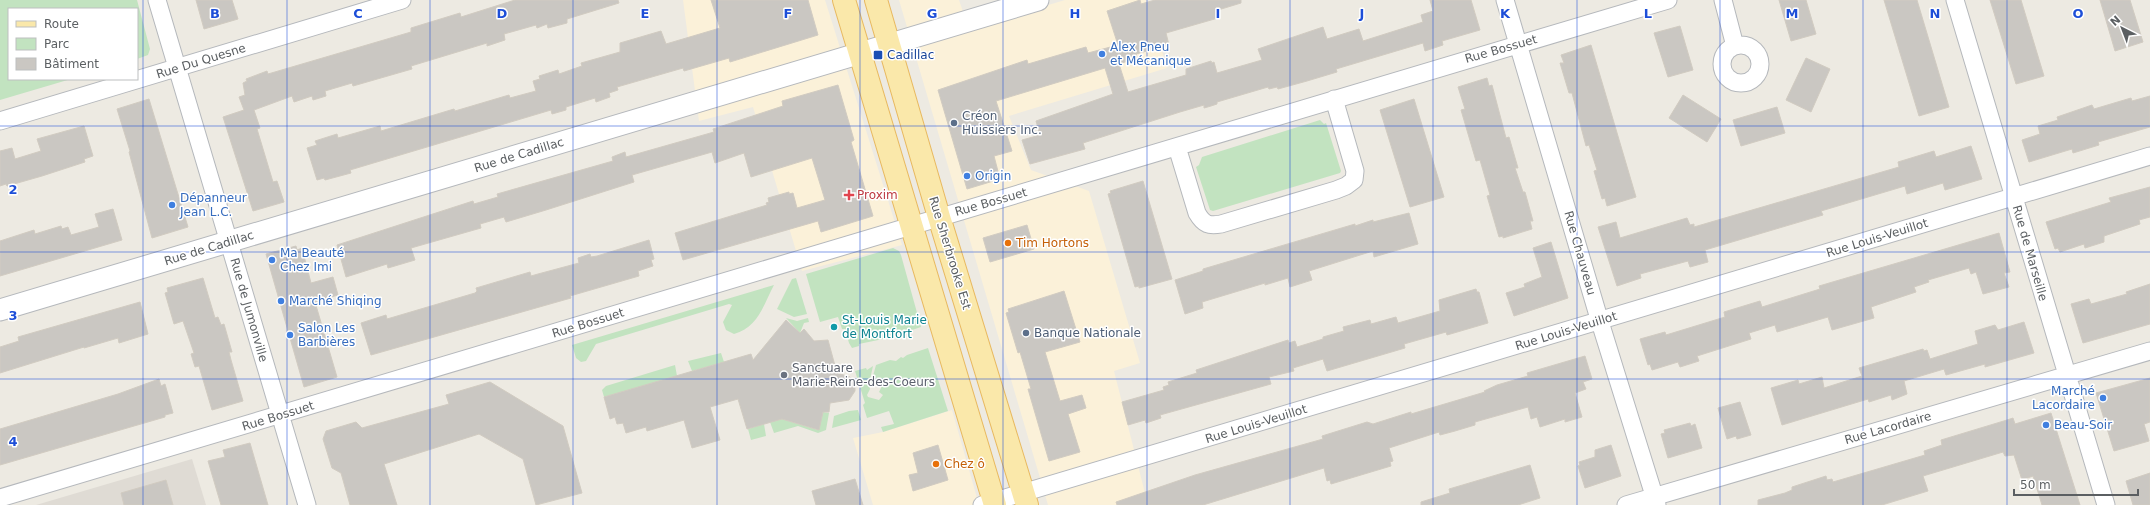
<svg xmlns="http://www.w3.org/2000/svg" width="2150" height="505" font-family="'DejaVu Sans',sans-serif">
  <rect width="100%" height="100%" fill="#edeae2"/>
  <!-- commercial -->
  <path fill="#fbf1d9" d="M683,0H825L902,245L802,271L753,107L699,121Z
    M899,0H959L969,29L1065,0H1147L1167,68L1009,116L1031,170L1089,191L1140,363L1114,371L1148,505H1048Z
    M952,410L979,505H873L853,438L883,432Z"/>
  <!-- education -->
  <path fill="#dfdbd4" d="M192,459L206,505H36Z"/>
  <!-- green -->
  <path fill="#c2e3c0" d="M0,0H137L150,49L148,55L137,59V9H9V79H71L0,100Z
    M1320,120L1324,124L1326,123L1341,171L1340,173L1213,211L1210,210L1196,167L1199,165L1202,157Z
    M893,248L899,251L901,255L921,327L900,334L898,332L894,336H884L883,339L859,344V346L852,348L849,343L845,329H842L838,317L820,322L806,274Z
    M796,278L807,314L794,317L777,309L792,279Z
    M774,285C763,306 758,327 734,334L726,330L723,322L732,305L729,304L596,344L586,361L581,362L576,358L572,345Z
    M786,318L797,321L808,318L809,322L804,323L800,333Z
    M928,348L948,411L883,432L881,427L894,424L889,411L867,418L863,405L865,403L855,371L866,368L867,370L873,366L869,384L870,389L867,395L868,397L879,400L883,395L879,392L882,386L871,383L876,365L890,360L896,361L901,357L903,358L907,355Z
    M721,353L724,362L692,371L688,361Z
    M675,365L677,376L604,397L602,390L606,386Z
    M858,410L861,420L832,428L834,416L849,411Z
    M823,412L829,413L826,430L818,433L798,426L774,433L770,422L782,419L818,430Z
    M764,424L766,436L751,440L748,429Z"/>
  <!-- building -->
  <path fill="#cac7c2" stroke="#d1cbc1" d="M196,0H232L238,19L204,29Z
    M515,0H618L619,3L567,19V23L548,28L547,24L537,28L536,25L504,34L505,40L487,46V43L411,66L412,69L353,86L352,83L325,91L326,96L313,100L312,96L294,102L292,96L254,110L260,128L257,129L273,182L277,181L284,202L253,211L223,117L244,110L239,97L245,95L243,83L247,81L246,79L267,71L268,74L411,32V28L460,13L461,17Z
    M711,0H808L818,35L730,62L729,58L684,71L683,68L617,87L618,90L609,93L610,97L596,102L595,98L566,107V110L552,114L551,110L350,170L351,173L325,180L324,178L317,180L307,148L317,145L315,141L337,134L338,138L380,126L381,131L454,109L455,111L509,95L510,98L536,91L533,81L540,79L539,76L558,70L559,74L582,66L581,63L620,52V43L661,31L666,44L720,28Z
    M1140,0L1141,4L1155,0H1241V3L1218,10V18L1166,33L1169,45L1136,54L1137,58L1119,64L1128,92L1186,75V69L1211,61L1212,63L1214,62L1217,73L1262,60L1258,49L1323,27L1327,39L1359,29L1363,41L1423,22L1421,15L1433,11L1430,0H1471L1480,30L1442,41L1443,45L1425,51L1423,43L1336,69L1337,72L1307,81L1278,89L1277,87L1269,89L1268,87L1217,102V104L1211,106L1204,108V105L1180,112L1083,143L1085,149L1030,164L1022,140L1040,135L1036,121L1113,94L1105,68L996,101L1012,151L994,156L1000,179L967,189L938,90L1027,60L1028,64L1086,47L1088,53L1118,45L1107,11Z
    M1779,0H1806L1816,34L1791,41Z
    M1884,0H1917L1949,107L1919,116Z
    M1990,0H2021L2044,76L2016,84Z
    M2100,0H2130L2143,42L2115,51Z
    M1680,26L1693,70L1668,77L1654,33Z
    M1591,45L1636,197L1607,206L1605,198L1602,199L1594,171L1597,170L1589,145L1586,146L1572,93H1569L1560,63H1564L1561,55Z
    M1806,58L1830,69L1811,112L1786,100Z
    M1487,78L1489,86L1492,85L1506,138L1509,137L1518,168H1515L1523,192H1525L1533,221H1530L1532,229L1503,238V236L1499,237L1487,196L1490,195L1480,160L1476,161L1461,110L1465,109L1458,87Z
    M838,85L854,140L851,142L873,216L821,232L818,221L683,260L675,233L767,205L766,203L769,202L768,198L789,192V194L793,193L797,208L825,200L812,158L751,177L744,153L715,163L712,152L632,175L634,182L546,210L506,222L504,217L480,224L481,228L411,248L415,260L388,268L387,264L346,277L337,245L473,201L474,204L498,197L497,194L613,161L612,157L625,152L626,157L714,132L713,129L783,106L782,101Z
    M1683,95L1721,119L1707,142L1669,118Z
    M2150,96V127L2098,142L2099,145L2073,153L2072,149L2029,162L2022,140L2040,134L2038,126L2058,120L2057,117L2092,105L2094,109L2131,98L2132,101Z
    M149,99L188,227L152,238L129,152L130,151L117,109Z
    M1414,99L1444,197L1410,207L1380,110Z
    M1777,107L1785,133L1741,146L1733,120Z
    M84,126L93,156L84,159L85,162L42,176L7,186L6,184L0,186V151L12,148L15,159L41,151L37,139Z
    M1971,146L1982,179L1945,190L1943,183L1907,194L1905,186L1821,211L1823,215L1705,250L1708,262L1690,267L1688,261L1640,274L1641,278L1617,286L1598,227L1616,222L1620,238L1687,218L1690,225L1694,224V227L1899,167L1898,162L1934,151L1936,157Z
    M1143,181L1172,279L1139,288V286L1135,287L1108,194L1111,193L1110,191Z
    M2150,187V217L2139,220L2140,224L2104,236V242L2085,248L2084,244L2060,252L2058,248L2055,249L2046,222L2111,202L2109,198Z
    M113,209L122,240L0,276V241L34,230L35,234L61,226L62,229L68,227L71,235L99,227L95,214Z
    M1409,213L1418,244L1374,257L1373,251L1309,271L1312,280L1290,287L1288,278L1265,285V283L1202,302L1203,308L1185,314L1175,280L1203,271V269L1355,224V226L1373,220V222Z
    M1027,225L1034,249L990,262L983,238Z
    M1999,233L2010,272L2004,273L2009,287L1983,294L1976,272L1971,274L1969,268L1928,280L1929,282L1914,287L1916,292L1871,307L1874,318L1832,330L1828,317L1777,332L1775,325L1749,333L1751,339L1697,356L1699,361L1680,367L1678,362L1652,370L1650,364L1648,365L1640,339L1665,332L1666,335L1725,317L1724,312L1760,301L1762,307L1820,289L1819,286Z
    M649,240L654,259L651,260L653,266L638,271L639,276L570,296L571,298L371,355L361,323L386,315L387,319L475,293L477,291L476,288L530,272L531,276L538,274L579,263L578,258L590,254L591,257L597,256Z
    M1551,242L1568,298L1514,316L1506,293L1525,287L1524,284L1542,277L1533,248Z
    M296,246L297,250L302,248L311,283L333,277L338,295L315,302L337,377L304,387L266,254Z
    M203,278L215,318L218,317L221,325L224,324L232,352H229L231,360L243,401L212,410L199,366L195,367L191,354L194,353L183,321L174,324L165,293L168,292L167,288Z
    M2150,284V324L2083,343L2071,304L2089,299L2091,304L2127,294L2126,292Z
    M1476,289L1477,292H1479L1488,323L1447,335L1446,332L1404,344L1405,348L1327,371L1323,359L1293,368L1294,371L1269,377L1271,384L1160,415L1161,418L1146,423L1145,420L1128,425L1122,402L1164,390L1163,387L1169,385L1168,382L1197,373L1196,370L1288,340L1289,343L1295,341L1297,347L1323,339V337L1344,331L1343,327L1370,320L1371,324L1396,317L1398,323L1440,311L1439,300Z
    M1064,291L1080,342L1045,352L1060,401L1082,395L1086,408L1068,414L1080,452L1049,461L1028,389H1031L1020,352L1018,353L1006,313L1009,312L1008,309Z
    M140,302L148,334L119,343L118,338L84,348V347L0,373V347L19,341L18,337Z
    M786,320L800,333L804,329L814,341L828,340L837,373L850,377L855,386V391L849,400L830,403L829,412H823L819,430L782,419L747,429L738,399L710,407L720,440L692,448L684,420L647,431L646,427L626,433L623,423L617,424L615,417L610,419L604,397L751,354L753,360Z
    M2024,322L2034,353L1985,367V364L1946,375L1944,369L1904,381L1907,394L1892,400L1891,395L1869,402L1868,399L1782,425L1771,388L1798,380L1799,384L1822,377L1824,388L1862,376L1859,368L1923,349L1924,351L1927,350L1930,359L1978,344L1975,331L1995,325L1998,330Z
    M1585,356L1592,379L1583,382L1586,389L1575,393L1582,417L1565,422V419L1540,427L1537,417L1531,419L1528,407L1475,422V425L1455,431L1440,435L1439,432L1389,448L1393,461L1390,462L1391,466L1331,484L1330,480L1327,481L1324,468L1203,505H1117L1116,502L1195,475L1323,439L1322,436L1338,431L1367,422L1373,424L1411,412V414L1485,392L1484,391L1497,385L1528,376L1527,373Z
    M2150,378V422L2144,424L2149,441L2114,451L2096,393Z
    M159,379L161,386L165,384L173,413L165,415V417L0,465V429L118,394Z
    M490,382L563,426L582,493L536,505L523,459L479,434L384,464L397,505H350L341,473L332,468L323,439L326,431L356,422L362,428L449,404L446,395Z
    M1740,402L1751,435L1737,439L1736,436L1727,439L1718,408Z
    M2051,413L2080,505H2042L2033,476L2022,480L2014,455L2005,456L2003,452L1923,476L1928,491L1882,505H1758V500L1785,493L1792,490V487L1826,476L1827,480L1832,479L1833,482L1925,455L1924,451L1942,445L1941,440L2007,420L2013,418L2015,424Z
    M1690,423L1691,426L1695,424L1702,448L1668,458L1661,434L1665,433L1664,430Z
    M250,443L268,505H221L208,461L225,457L223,450Z
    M938,445L948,480L913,491L909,475L918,473L913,453Z
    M1611,445L1621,476L1585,488L1578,466L1580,465L1579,462L1595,457V450Z
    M1530,465L1540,498L1518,505H1421V502L1450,493L1449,489Z
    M2150,473V505H2133L2126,481Z
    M855,479L863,505H816L812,491Z
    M166,480L173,505H124L121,493Z"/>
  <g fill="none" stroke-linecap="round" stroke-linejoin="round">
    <!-- minor casing -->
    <g stroke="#b5b8bc" stroke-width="19">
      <path id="minor" d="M157,0L307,505
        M1505,0L1600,322L1657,505
        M1723,0L1735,46
        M1955,0L2106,505
        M1722 64a19 19 0 1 1 38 0a19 19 0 1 1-38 0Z
        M0,121L402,0
        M1177,147L1197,213C1204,225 1209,226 1221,224L1336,190L1346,186L1354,180L1355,171L1334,99
        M0,498L1668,0
        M982,505L2150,156
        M1626,505L2150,351"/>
    </g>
    <!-- tertiary casing -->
    <g stroke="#b5b8bc" stroke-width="23">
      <path id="tertiary" d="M0,310L1038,0"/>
    </g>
    <!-- primary casing -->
    <g stroke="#e8b960" stroke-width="24">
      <path id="primary" d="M844,0L995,505
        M876,0L939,217L1027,505"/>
    </g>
    <!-- minor -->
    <use href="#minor" stroke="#fff" stroke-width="17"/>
    <!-- tertiary -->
    <use href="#tertiary" stroke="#fff" stroke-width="21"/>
    <!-- primary -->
    <use href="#primary" stroke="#fae8aa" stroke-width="22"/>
  </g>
  <!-- grid -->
  <path fill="none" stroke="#1d4ed8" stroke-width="1" stroke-opacity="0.55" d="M143,0V505M287,0V505M430,0V505M573,0V505M717,0V505M860,0V505M1003,0V505M1147,0V505M1290,0V505M1433,0V505M1577,0V505M1720,0V505M1863,0V505M2007,0V505M0,126H2150M0,252H2150M0,379H2150"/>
  <!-- markers -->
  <g fill="#3f7fe0" stroke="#fff" stroke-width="1.5">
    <circle cx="1102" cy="54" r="4"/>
    <circle cx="967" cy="176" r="4"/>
    <circle cx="172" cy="205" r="4"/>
    <circle cx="272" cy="260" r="4"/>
    <circle cx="281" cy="301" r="4"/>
    <circle cx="290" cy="335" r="4"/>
    <circle cx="2103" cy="398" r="4"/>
    <circle cx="2046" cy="425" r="4"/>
  </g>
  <rect fill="#1a4fb4" stroke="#fff" stroke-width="1.5" x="873" y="50" width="10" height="10" rx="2"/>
  <g fill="#5c6f8a" stroke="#fff" stroke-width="1.5">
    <circle cx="954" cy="123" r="4"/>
    <circle cx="1026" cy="333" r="4"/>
  </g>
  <path fill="#e0444e" stroke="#fff" stroke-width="1.5" d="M847 189h4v4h4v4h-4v4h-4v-4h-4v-4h4z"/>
  <g fill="#e8710a" stroke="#fff" stroke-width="1.5">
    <circle cx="1008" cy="243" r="4"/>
    <circle cx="936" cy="464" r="4"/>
  </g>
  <circle fill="#0f9aa8" stroke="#fff" stroke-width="1.5" cx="834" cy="327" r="4"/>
  <circle fill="#6b7280" stroke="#fff" stroke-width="1.5" cx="784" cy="375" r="4"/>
  <g text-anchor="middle" stroke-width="3" stroke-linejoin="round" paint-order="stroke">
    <!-- shop labels -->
    <g font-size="12" fill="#366cbe" stroke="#fff" text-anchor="start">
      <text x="1110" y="51">Alex Pneu<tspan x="1110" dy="14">et Mécanique</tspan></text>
      <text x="975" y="180">Origin</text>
      <text x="180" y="202">Dépanneur<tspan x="180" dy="14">Jean L.C.</tspan></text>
      <text x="280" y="257">Ma Beauté<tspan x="280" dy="14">Chez Imi</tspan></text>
      <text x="289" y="305">Marché Shiqing</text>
      <text x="298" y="332">Salon Les<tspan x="298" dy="14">Barbières</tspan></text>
      <text x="2095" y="395" text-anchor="end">Marché<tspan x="2095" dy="14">Lacordaire</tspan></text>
      <text x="2054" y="429">Beau-Soir</text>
    </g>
    <!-- street labels -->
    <g font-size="12" fill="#5b5f62" stroke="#fff">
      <text transform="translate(1501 49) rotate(-16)" y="4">Rue Bossuet</text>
      <text transform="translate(201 61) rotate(-17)" y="4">Rue Du Quesne</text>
      <text transform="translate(519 155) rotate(-17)" y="4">Rue de Cadillac</text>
      <text transform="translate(991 202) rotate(-16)" y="4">Rue Bossuet</text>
      <text transform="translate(1877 238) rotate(-17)" y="4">Rue Louis-Veuillot</text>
      <text transform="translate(209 248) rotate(-17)" y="4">Rue de Cadillac</text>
      <text transform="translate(950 253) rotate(73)" y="4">Rue Sherbrooke Est</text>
      <text transform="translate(1580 253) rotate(74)" y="4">Rue Chauveau</text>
      <text transform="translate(2030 253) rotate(74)" y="4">Rue de Marseille</text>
      <text transform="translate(249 310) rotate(74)" y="4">Rue de Jumonville</text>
      <text transform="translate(588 323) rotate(-17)" y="4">Rue Bossuet</text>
      <text transform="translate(1566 331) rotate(-17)" y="4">Rue Louis-Veuillot</text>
      <text transform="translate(278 416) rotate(-17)" y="4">Rue Bossuet</text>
      <text transform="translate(1256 424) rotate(-17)" y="4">Rue Louis-Veuillot</text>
      <text transform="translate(1888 428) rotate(-16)" y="4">Rue Lacordaire</text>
    </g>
    <!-- transit labels -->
    <g font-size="12" fill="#164399" stroke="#fff" text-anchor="start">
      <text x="887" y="59">Cadillac</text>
    </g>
    <!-- service labels -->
    <g font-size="12" fill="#4e5e75" stroke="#fff" text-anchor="start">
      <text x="962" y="120">Créon<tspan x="962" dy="14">Huissiers Inc.</tspan></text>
      <text x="1034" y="337">Banque Nationale</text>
    </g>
    <!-- health labels -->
    <g font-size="12" fill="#be3a42" stroke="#fff" text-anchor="start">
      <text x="857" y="199">Proxim</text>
    </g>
    <!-- food labels -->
    <g font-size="12" fill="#c56008" stroke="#fff" text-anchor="start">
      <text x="1016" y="247">Tim Hortons</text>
      <text x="944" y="468">Chez ô</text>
    </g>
    <!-- culture labels -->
    <g font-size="12" fill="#0d838f" stroke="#fff" text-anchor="start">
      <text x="842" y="324">St-Louis Marie<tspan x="842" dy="14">de Montfort</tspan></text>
    </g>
    <!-- worship labels -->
    <g font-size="12" fill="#5b616d" stroke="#fff" text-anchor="start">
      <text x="792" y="372">Sanctuare<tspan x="792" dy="14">Marie-Reine-des-Coeurs</tspan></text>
    </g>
  </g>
  <g font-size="13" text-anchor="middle" font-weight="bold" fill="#1d4ed8" stroke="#fff" stroke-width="3" stroke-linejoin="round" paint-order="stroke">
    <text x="215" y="18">B</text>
    <text x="358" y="18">C</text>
    <text x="502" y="18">D</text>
    <text x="645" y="18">E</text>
    <text x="788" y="18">F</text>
    <text x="932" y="18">G</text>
    <text x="1075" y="18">H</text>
    <text x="1218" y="18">I</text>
    <text x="1362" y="18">J</text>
    <text x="1505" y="18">K</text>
    <text x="1648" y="18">L</text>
    <text x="1792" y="18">M</text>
    <text x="1935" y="18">N</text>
    <text x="2078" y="18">O</text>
    <text x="13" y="194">2</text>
    <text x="13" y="320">3</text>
    <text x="13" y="446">4</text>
  </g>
  <!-- legend -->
  <rect x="8" y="8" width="130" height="72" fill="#ffffff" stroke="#bdbfc0"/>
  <rect x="16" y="21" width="20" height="6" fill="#fae8aa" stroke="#bdbfc0"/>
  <text x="44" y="28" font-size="12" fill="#5b5f62">Route</text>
  <rect x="16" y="38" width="20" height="12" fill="#c2e3c0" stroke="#bdbfc0"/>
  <text x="44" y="48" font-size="12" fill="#5b5f62">Parc</text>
  <rect x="16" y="58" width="20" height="12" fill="#cac7c2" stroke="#bdbfc0"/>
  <text x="44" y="68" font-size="12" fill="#5b5f62">Bâtiment</text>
  <!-- north arrow -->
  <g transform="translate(2122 28) rotate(318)" stroke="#ffffff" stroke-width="3" paint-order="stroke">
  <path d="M0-3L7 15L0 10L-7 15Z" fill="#5b5f62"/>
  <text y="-6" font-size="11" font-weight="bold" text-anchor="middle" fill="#5b5f62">N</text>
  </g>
  <!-- scale -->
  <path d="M2014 489v6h124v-6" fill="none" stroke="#5b5f62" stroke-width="2"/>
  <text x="2020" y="489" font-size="12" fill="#5b5f62" stroke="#ffffff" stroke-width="3" paint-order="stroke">50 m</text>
</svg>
